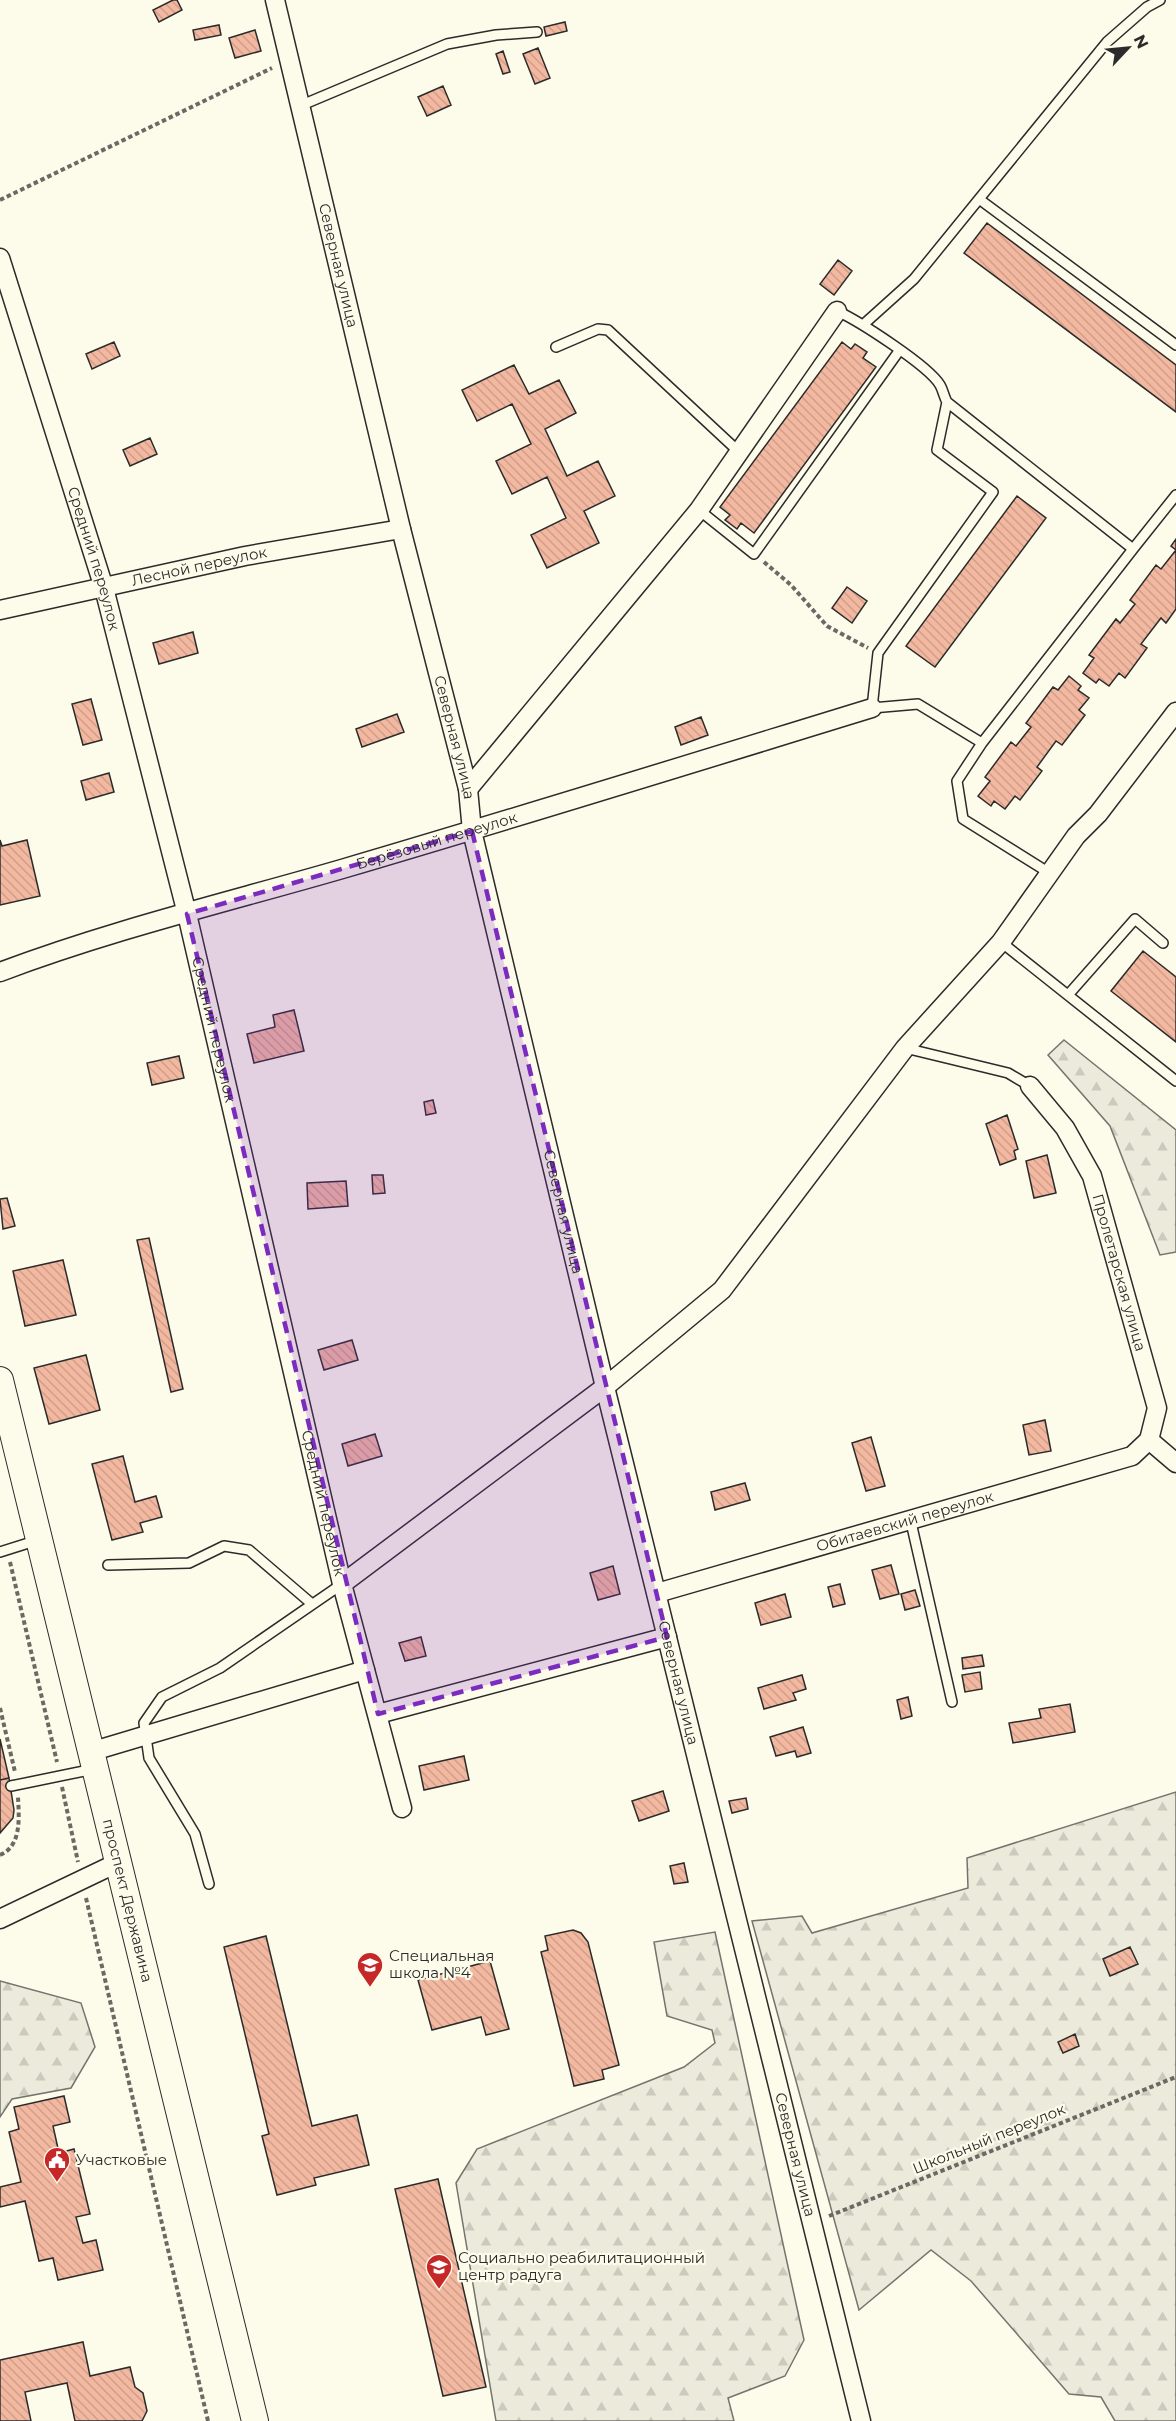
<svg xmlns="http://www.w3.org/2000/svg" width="1176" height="2421" font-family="Montserrat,sans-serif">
  <defs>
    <pattern id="forest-firs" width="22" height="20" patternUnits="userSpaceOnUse" patternTransform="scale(1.5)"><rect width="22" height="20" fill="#ecebdb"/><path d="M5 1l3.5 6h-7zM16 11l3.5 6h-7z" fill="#cbcabc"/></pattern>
    <pattern id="building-back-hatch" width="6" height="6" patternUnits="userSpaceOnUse" patternTransform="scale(1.5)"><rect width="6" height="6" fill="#f2b8a0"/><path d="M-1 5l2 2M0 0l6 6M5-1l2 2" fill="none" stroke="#d09e8a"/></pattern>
  </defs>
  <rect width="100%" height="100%" fill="#fdfbea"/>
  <!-- forest -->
  <path fill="url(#forest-firs)" stroke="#74746e" stroke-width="1.5" d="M1064,1040L1176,1130V1252L1160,1255L1110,1126L1048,1055Z
    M1176,1792V2421H1115L1101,2397L1069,2394L971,2281L931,2250L859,2310L752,1921L802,1916L812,1933L968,1888L967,1858Z
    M715,1932L804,2340L785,2376L728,2398L734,2421H496L456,2183L477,2149L684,2067L715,2043L712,2030L667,2016L654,1942Z
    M0,1981L81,2003L95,2047L71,2088L12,2099L0,2117Z"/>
  <!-- building -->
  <path fill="url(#building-back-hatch)" stroke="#2b2b2b" stroke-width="1.5" d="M173,0H177L182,10L159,22L153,10Z
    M565,22L567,31L546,36L544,27Z
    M219,25L221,35L195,40L193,30Z
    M255,30L261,51L235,58L229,38Z
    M538,48L550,78L535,84L523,54Z
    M503,51L510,72L503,74L496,54Z
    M443,86L451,105L427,116L418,97Z
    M987,223L1176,365V412L964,253Z
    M838,260L852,271L834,295L820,284Z
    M114,342L120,356L92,369L86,354Z
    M842,342L851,349L855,344L867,352L863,358L876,367L754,533L741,523L737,529L725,520L730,515L720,507Z
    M514,365L529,394L559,380L576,413L545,429L567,476L598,461L615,496L584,511L599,543L547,568L531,535L566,518L547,477L512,494L496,461L531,444L512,404L477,421L462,390Z
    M150,438L157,454L130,466L123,450Z
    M1017,496L1046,518L935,667L906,646Z
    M1176,539V609L1166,623L1161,618L1141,644L1147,648L1125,678L1119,673L1109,686L1099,679L1096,683L1083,673L1094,658L1089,655L1116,619L1120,623L1135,604L1130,600L1156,565L1161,569L1176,550L1171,546Z
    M847,587L867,601L852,623L832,608Z
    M193,632L198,653L159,664L153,643Z
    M1069,676L1081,686L1078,690L1089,698L1079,710L1085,715L1062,745L1056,741L1037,767L1042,771L1020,800L1015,796L1005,809L994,801L991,806L978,796L990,781L985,777L1011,742L1016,746L1031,727L1026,723L1053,687L1058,690Z
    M91,699L102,740L83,745L72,704Z
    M397,714L404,732L362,747L356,729Z
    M701,717L708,735L681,745L675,727Z
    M109,773L114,792L86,800L81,781Z
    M0,840L2,846L27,840L40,896L0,905Z
    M1143,951L1176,977V1042L1111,991Z
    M294,1010L304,1051L254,1063L247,1034L275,1027L273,1015Z
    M179,1056L184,1078L152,1085L147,1063Z
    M433,1100L436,1113L426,1115L424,1102Z
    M1007,1115L1018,1149L1014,1151L1016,1159L1000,1165L986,1124Z
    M1047,1155L1056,1193L1034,1198L1026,1161Z
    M372,1175H383L385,1193L373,1194Z
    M346,1181L348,1206L308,1209L307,1183Z
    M7,1198L15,1226L3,1229L0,1199Z
    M149,1238L183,1389L171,1392L137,1240Z
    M63,1260L76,1315L25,1326L13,1271Z
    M352,1340L358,1360L324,1370L318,1350Z
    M86,1355L100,1410L49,1424L34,1368Z
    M1045,1420L1051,1451L1029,1455L1023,1425Z
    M375,1434L382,1456L348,1466L342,1444Z
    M871,1437L885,1486L866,1491L852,1443Z
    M123,1456L135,1502L156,1496L162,1517L140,1523L143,1532L112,1540L92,1464Z
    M745,1483L750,1500L715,1510L711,1492Z
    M891,1565L899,1594L880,1599L872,1570Z
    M613,1566L620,1594L598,1600L590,1573Z
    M840,1584L845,1604L833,1607L828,1587Z
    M915,1590L920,1606L905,1610L901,1594Z
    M785,1594L791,1617L761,1625L755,1603Z
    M421,1637L426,1656L405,1661L399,1643Z
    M982,1655L984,1666L963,1669L962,1658Z
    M980,1672L982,1689L965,1692L962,1675Z
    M802,1675L806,1689L793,1693L796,1700L764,1709L758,1688Z
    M908,1697L912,1716L901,1719L897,1700Z
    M1070,1704L1075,1732L1013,1743L1009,1723L1041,1718L1039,1709Z
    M803,1727L811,1753L797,1757L795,1751L776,1756L770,1737Z
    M0,1739L9,1778L0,1780Z
    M464,1756L469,1780L424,1790L419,1766Z
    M9,1778L14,1810L13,1818L0,1833V1780Z
    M663,1791L669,1811L639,1821L632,1801Z
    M746,1798L748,1809L732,1813L729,1801Z
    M684,1863L688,1882L674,1884L670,1866Z
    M573,1930L581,1933L588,1942L619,2065L602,2070L604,2079L574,2086L541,1952L548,1950L545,1936Z
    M266,1936L312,2126L357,2115L369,2165L314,2178L316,2185L277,2195L262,2136L269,2134L224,1947Z
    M1130,1947L1138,1964L1110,1976L1103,1959Z
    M490,1961L509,2029L486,2035L481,2017L432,2030L418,1980Z
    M1075,2034L1079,2046L1063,2053L1058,2042Z
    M64,2096L70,2122L53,2126L59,2153L74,2149L90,2214L76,2217L83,2243L96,2240L103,2270L58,2280L53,2258L39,2261L25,2201L0,2207V2187L21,2182L9,2132L19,2129L14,2107Z
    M438,2179L486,2387L443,2396L395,2189Z
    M83,2342L90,2376L130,2367L135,2387L143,2393L147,2411L142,2421H75L67,2383L25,2392L31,2421H0V2360Z"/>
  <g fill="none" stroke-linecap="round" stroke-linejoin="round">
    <!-- service casing -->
    <g stroke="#2b2b2b" stroke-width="12">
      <path id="service" d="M302,105L447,44L496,35L537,32
        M979,199L1107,42L1147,7L1160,0
        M837,311C859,321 929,366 940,385C943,390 944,397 947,402L1133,549L982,743L957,781L963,819L1051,874
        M864,324L914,279L979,199L1176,345
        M556,347L598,329L608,330L738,451
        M947,402L937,450L993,492L878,653L872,708L918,704L982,743
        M699,510L754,554L899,351
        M1133,549L1176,495
        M1001,942L1176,1081
        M1068,995L1135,919L1163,943
        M905,1048L1008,1073L1030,1086
        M910,1518L952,1702
        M0,1552L38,1540
        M108,1565L189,1563L224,1546L249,1550L312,1604
        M11,1786L94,1769
        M209,1884L195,1834L149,1758L144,1723L162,1697L220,1668L342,1584"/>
    </g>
    <!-- minor casing -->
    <g stroke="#2b2b2b" stroke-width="21">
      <g id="minor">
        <path id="s1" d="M275,0L401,529L468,789L472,831L605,1387L861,2421"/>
        <path id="s2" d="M0,258L104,588L187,914L342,1584L402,1808"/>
        <path id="s3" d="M0,610L245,556L401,529"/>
        <path d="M468,789L699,510L837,311"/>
        <path id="s4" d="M0,972C111,930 228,902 342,869C519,817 696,762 872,708"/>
        <path id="s5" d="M1030,1086L1065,1128L1092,1176L1157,1408L1149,1440L1176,1463"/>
        <path d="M342,1584L605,1387L722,1290L905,1048L1001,942L1076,836L1098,814L1176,712"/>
        <path id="s6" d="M657,1593L1132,1456L1149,1440"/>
        <path d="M378,1714L667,1637"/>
        <path d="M90,1752L365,1670"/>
        <path d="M0,1919L117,1863"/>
      </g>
    </g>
    <!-- secondary casing -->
    <g stroke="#2b2b2b" stroke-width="28">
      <g id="secondary">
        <path id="s7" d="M0,1380L255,2421"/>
      </g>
    </g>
    <!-- path -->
    <path stroke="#6a6964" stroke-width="4" stroke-dasharray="4.5 3" stroke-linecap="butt" d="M0,200L272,68
      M764,562L791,585L827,626L868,648
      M10,1562L57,1762
      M0,1708L15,1772
      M62,1787L78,1862
      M0,1855C22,1846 19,1817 18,1797
      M86,1898L208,2421
      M829,2216L1176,2077"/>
    <!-- service -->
    <use href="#service" stroke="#fdfbea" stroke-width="9"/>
    <!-- minor -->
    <use href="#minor" stroke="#fdfbea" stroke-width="18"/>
    <!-- secondary -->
    <use href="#secondary" stroke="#fdfbea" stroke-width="26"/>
  </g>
  <!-- marked area -->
  <path fill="#7b2cbf" fill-opacity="0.2" stroke="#7b2cbf" stroke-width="4.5" stroke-dasharray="12 8" stroke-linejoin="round" d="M472,831L667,1637L378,1714L187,914Z"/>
  <!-- icons -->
  <defs>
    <g id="school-pin" transform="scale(1.35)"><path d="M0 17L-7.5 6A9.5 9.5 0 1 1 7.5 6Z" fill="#c62828" stroke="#fdfbea"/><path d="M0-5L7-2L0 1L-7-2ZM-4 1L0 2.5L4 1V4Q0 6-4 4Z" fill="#fff"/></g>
    <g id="civic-pin" transform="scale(1.35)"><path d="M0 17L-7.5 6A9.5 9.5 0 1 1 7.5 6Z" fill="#c62828" stroke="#fdfbea"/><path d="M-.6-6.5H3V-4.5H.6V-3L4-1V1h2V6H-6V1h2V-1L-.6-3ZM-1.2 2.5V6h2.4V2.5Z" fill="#fff"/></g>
  </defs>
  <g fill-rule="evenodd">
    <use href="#school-pin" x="370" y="1965"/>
    <use href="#civic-pin" x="57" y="2160"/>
    <use href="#school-pin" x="439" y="2267"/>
  </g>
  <g text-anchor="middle" stroke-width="4.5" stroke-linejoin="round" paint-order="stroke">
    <!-- street labels -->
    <g font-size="15" fill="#2b2b2b" stroke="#fdfbea">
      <text dy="5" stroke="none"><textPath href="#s1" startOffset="273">Северная улица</textPath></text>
      <text dy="5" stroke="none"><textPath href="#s2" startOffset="315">Средний переулок</textPath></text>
      <text dy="5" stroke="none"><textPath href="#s3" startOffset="204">Лесной переулок</textPath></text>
      <text dy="5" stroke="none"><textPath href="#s1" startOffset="759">Северная улица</textPath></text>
      <text dy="5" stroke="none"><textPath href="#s4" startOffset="456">Берёзовый переулок</textPath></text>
      <text dy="5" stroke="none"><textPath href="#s2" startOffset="801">Средний переулок</textPath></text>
      <text dy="5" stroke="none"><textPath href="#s1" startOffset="1246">Северная улица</textPath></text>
      <text dy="5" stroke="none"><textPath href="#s5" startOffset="210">Пролетарская улица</textPath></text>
      <text dy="5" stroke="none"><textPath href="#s2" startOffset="1287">Средний переулок</textPath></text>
      <text dy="5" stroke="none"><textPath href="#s6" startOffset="258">Обитаевский переулок</textPath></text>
      <text dy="5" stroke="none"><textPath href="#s1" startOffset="1731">Северная улица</textPath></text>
      <text dy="5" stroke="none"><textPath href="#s7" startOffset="536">проспект Державина</textPath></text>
      <text transform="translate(989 2139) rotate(-22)" y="5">Школьный переулок</text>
      <text dy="5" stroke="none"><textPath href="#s1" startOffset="2217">Северная улица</textPath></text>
    </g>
    <!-- poi labels -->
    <g font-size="15" fill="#2b2b2b" stroke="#fdfbea" text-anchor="start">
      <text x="389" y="1961">Специальная<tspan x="389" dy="17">школа №4</tspan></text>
      <text x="76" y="2165">Участковые</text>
      <text x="458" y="2263">Социально реабилитационный<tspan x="458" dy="17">центр радуга</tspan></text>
    </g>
  </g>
  <!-- north arrow -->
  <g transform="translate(1128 48) rotate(64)" stroke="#fdfbea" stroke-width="4.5" paint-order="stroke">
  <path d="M0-4.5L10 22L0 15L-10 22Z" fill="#2b2b2b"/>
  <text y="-9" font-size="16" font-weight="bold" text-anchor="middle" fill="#2b2b2b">N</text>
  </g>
</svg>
